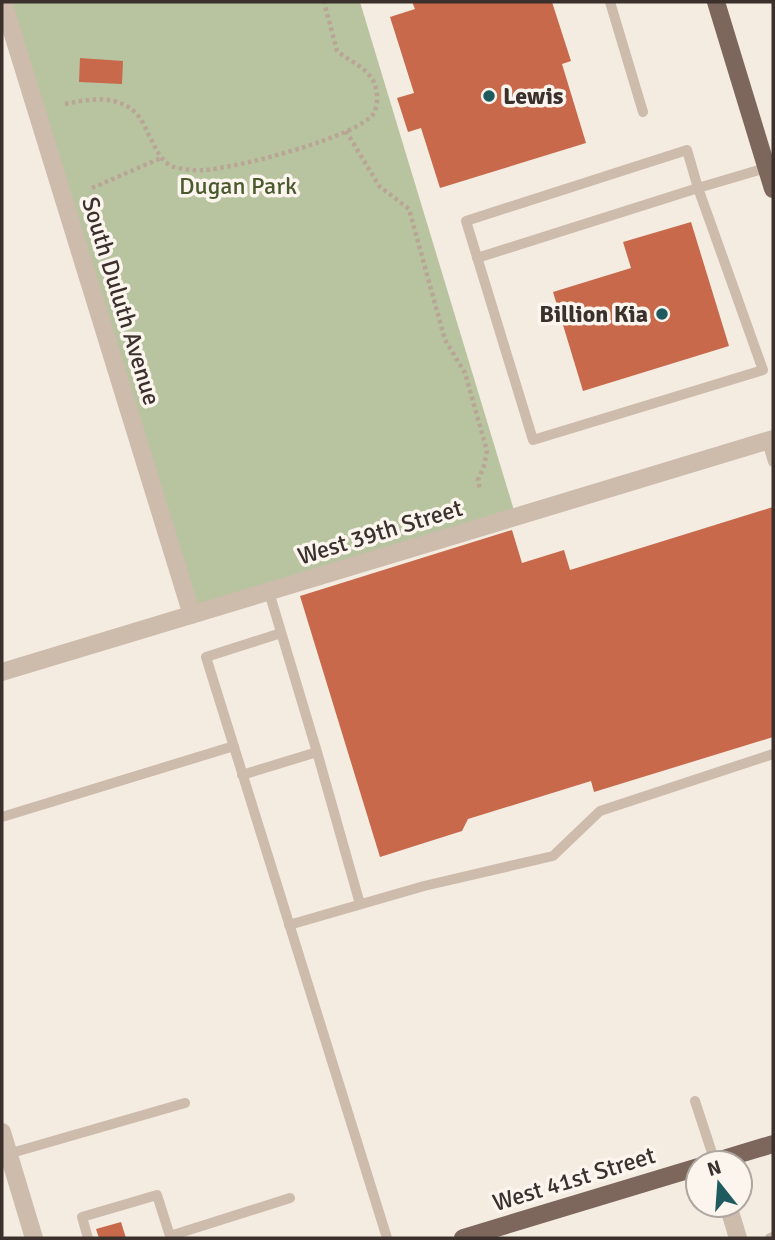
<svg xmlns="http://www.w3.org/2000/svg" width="775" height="1240" font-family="Signika,sans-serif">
  <rect width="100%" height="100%" fill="#f4ebe1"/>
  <!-- green -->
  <path fill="#b8c4a0" d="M3,2H360L516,517L192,615Z"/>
  <!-- building -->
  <path fill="#c8694b" d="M412,2H552L571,61L562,64L586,143L440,188L421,128L408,132L397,98L414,93L390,17L415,9Z
    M80,58L123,61L122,84L79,82Z
    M691,222L729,346L583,391L553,292L631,268L623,242Z
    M773,507V737L594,792L591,781L468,819L462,831L380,857L300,596L512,530L522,563L564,550L570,570Z
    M121,1222L126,1238H99L96,1229Z"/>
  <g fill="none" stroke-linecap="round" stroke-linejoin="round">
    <!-- path -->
    <path stroke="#b9a596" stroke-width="4.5" stroke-dasharray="3.5 3.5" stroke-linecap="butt" d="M65,104C89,99 116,94 136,113C143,120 147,133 152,141C157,151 161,160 171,166C179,169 194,171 203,170C233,169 359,137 374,113C375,111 377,104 377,102C379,71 356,66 337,51L324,2
      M346,131L379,186L409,209L445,340L465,373L487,451L484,466L478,480L480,491
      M92,188L161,158"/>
    <!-- service -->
    <path stroke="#cdbbac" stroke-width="10" d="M610,2L643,112
      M477,258L698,188L763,370L533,440L466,221L687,150L698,188L769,167
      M767,441L773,462
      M269,592L317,752L360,904
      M281,633L206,657L387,1238
      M242,775L317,752
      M2,817L234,746
      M289,925L424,886L553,856L600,811L773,754
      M695,1101L715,1162
      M8,1154L185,1103
      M88,1238L82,1217L157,1195L170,1236
      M170,1238V1236L290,1198
      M770,1238L773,1237"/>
    <!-- minor -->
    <path stroke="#cdbbac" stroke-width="18" d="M3,2L192,615
      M2,672L773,439
      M728,1205L738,1238"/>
    <!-- tertiary -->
    <path stroke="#cdbbac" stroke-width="18" d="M2,1132L34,1238"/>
    <!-- primary -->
    <path stroke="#7d675c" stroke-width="18" d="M716,2L773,189
      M710,1163L773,1144
      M463,1238L698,1167"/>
  </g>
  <!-- markers -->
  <g fill="#1f5a5e" stroke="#fbf5ee" stroke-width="2.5">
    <circle cx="489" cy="96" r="7"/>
    <circle cx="662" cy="314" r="7"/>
  </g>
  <g text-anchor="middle" stroke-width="7" stroke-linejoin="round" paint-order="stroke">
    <!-- poi labels -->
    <g font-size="24" font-weight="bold" fill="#3b302b" stroke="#fbf5ee" text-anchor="start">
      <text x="503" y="104">Lewis</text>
      <text x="648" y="322" text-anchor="end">Billion Kia</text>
    </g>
    <!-- park labels -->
    <g font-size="24" fill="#4a5a2e" stroke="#fbf5ee">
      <text x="238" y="194">Dugan Park</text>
    </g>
    <!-- street labels -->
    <g font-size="24" fill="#3b302b" stroke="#fbf5ee">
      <text transform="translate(121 301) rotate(73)" y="8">South Duluth Avenue</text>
      <text transform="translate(380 532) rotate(-17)" y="8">West 39th Street</text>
      <text transform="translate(574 1179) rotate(-17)" y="8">West 41st Street</text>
    </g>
  </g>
  <!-- border -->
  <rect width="775" height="1240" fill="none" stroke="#3b302b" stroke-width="7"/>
  <!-- north arrow -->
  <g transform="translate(719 1184) rotate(343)"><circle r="33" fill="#fbf5ee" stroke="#aea6a0" stroke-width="2"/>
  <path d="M0-5L12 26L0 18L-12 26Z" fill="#1f5a5e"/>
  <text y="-10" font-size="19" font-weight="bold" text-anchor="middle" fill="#3b302b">N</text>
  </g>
</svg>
